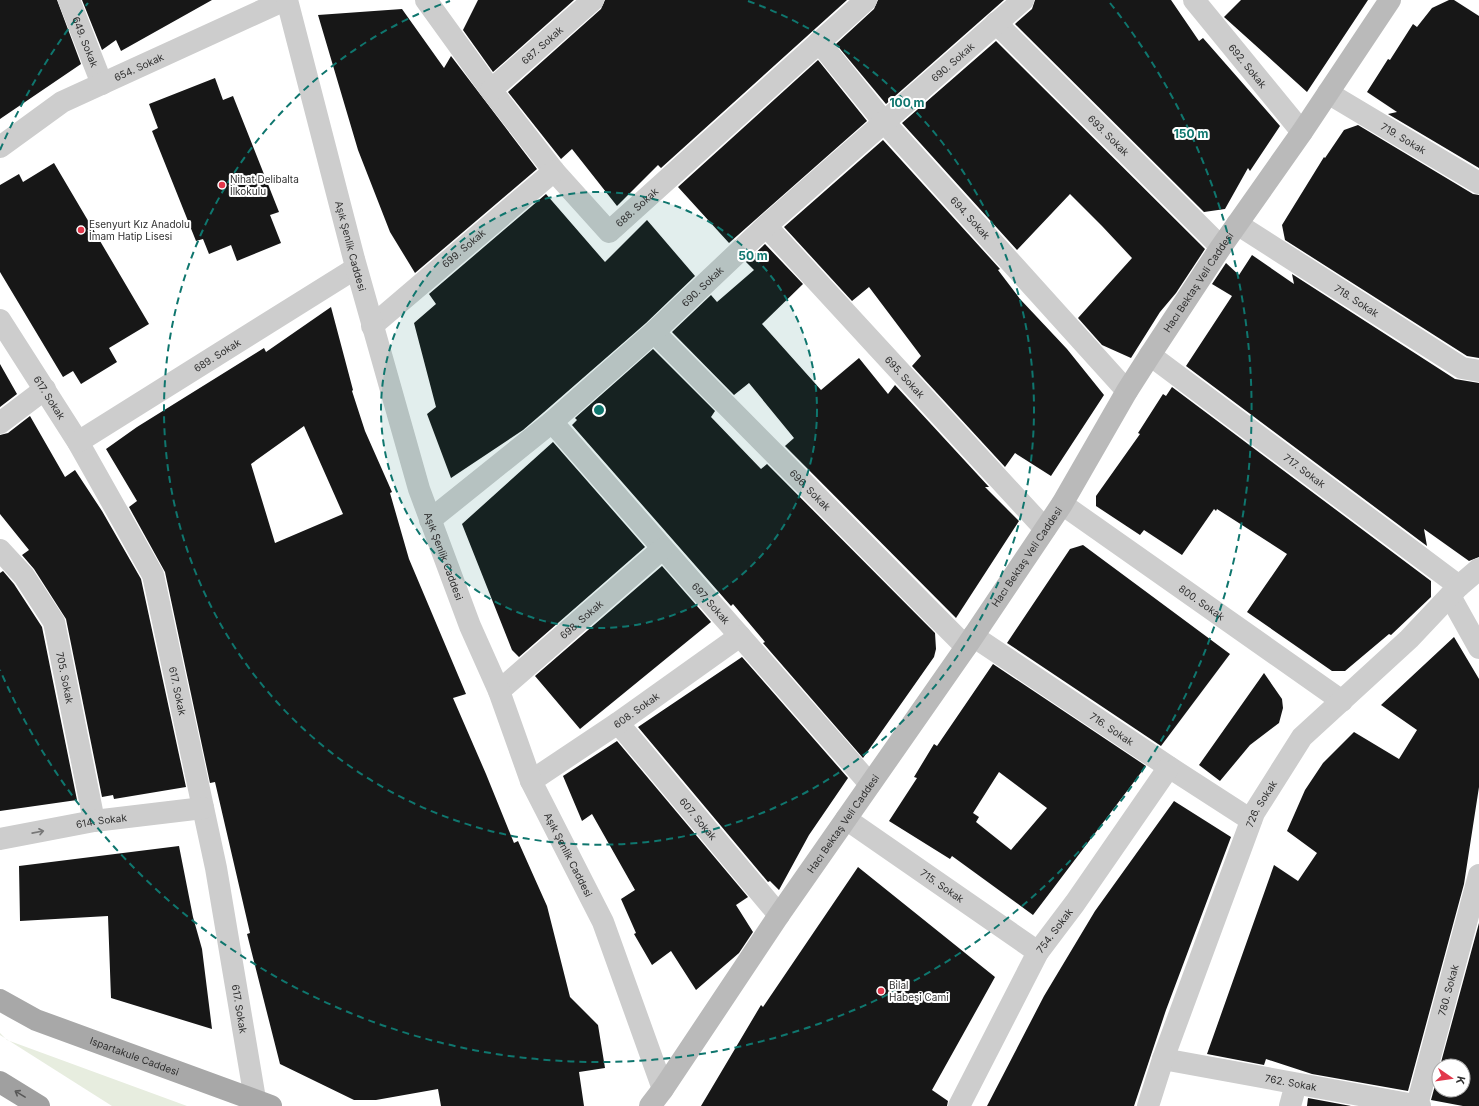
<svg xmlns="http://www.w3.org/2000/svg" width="1479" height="1106" font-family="Inter,sans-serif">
  <rect width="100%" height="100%" fill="#fff"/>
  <!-- green -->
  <path fill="#e7eddf" d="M0,1033L7,1040L187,1106H112L0,1035Z"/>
  <!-- building -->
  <path fill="#171717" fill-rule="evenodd" d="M0,0H57L81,64L0,119Z
    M82,0H212L121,51L116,40L102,50Z
    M478,0H574L493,72L463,30Z
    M605,0H847L661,168L658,165L617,206L572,149L561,159L508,92L601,9Z
    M878,0H1004L886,104L836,44L874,9Z
    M1035,0H1171L1199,41L1203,38L1280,126L1250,171L1248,168L1225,209L1204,212L1015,24L1032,9Z
    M1241,0H1368L1307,92L1224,17Z
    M1449,0H1454L1479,16V168L1388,114L1397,112L1367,92L1388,59L1390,60L1413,24L1417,27L1432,8Z
    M402,9L444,68L451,56L537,169L415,273L390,232L358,150L318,15Z
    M996,41L1205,249L1176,293L1160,312L1131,358L1102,345L1078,318L1132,258L1102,226L1070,194L1017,250L902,123Z
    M818,60L867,121L729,243L678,187Z
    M215,78L223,100L233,96L279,212L270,215L281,243L237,261L231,245L209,254L203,239L196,241L152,131L158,128L149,104Z
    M1358,125L1473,194L1479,195V358L1467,356L1285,240L1282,225L1324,157L1325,158L1344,130Z
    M883,140L1000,269L998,270L1020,299L1067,349L1104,395L1051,476L1015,453L1005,467L912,366L921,356L869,287L852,301L784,227Z
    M54,163L149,324L109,348L117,362L81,384L73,371L63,377L0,272V185L19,174L23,182Z
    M546,194L605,262L647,220L695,276L646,323L544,412L523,430L451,478L427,414L436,407L414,323L436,304L429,294Z
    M765,244L803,284L762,324L821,390L859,358L888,394L895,385L989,487H985L1019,521L956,618L785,446L794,438L749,383L734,395L672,332L711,295L717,302L754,270L746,262Z
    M1252,255L1294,284L1292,274L1455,379L1479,383V557L1469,561L1424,529L1427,546L1186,366L1232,296L1212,284L1226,263L1239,275Z
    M331,307L353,390L352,391L365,431L392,492L390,493L409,559L466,694L453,698L486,774L514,843L518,841L547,906L570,997L598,1025L605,1068L579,1072L584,1106H441L438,1089L376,1100H354L280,1064L247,934L250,933L215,782L210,783L165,572L129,507L137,501L106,449L137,427L264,348L266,352ZM304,426L343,514L275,543L251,464Z
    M653,349L715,411L711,417L761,469L767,464L935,633L936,649L934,657L863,758L763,643L765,642L733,604L731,606L572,425L577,420L575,418Z
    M0,364L17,394L0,407Z
    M1172,387L1431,581V597L1391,635L1389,634L1345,671H1332L1247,612L1287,554L1217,509L1216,511L1214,509L1182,555L1144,530L1140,535L1096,506V496L1140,434L1138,433L1163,394L1166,396Z
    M30,416L65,477L75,470L102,511L141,579L186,787L114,799L113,795L102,797L66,619L34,569L22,555L29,550L0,514V435L8,433Z
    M553,442L645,547L519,657L512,650L462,524Z
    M1083,545L1230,654L1161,746L1007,643L1070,549Z
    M662,566L711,622L580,729L535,676Z
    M3,571L14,584L42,627L77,800L0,811V573Z
    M1454,637L1479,679V787L1464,884L1408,1091L1312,1074L1266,1059L1264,1065L1207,1054L1274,865L1298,881L1317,853L1287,831L1305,790L1323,763L1354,732L1399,759L1417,730L1381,705Z
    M742,657L848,778L809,835L779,890L770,881L768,882L638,727Z
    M993,664L1146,766L1033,915L952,856L950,859L889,821L917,778L914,777L934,744L937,746ZM999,772L1047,808L1011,850L976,822L979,817L973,813Z
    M1264,673L1282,699L1283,708L1279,723L1250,745L1220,781L1199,765Z
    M617,741L748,897L736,905L753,932L739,953L696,990L671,951L652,965L634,934L636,933L621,899L635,890L592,814L582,821L563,776Z
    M1174,801L1231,837L1166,1010L1134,1106H987L1044,996L1095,911Z
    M179,846L193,917L202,949L212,1029L111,998L108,916L20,921L19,866Z
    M858,867L995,977L932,1090L948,1101L947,1106H701L761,1005L763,1007Z
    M1479,923V1106H1463L1431,1100L1439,1071V1090H1463V1066H1440Z
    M1308,1098L1351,1106H1307Z"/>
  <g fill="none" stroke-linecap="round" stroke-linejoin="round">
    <!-- minor -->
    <g stroke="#cdcdcd" stroke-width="22">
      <path id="s1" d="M69,0L102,84"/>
      <path id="s2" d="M426,0L491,90L554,171L609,232L866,0"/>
      <path id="s3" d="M1194,0L1302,132"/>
      <path id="s4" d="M996,23L1221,247"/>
      <path id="s5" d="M819,42L884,122L1127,391"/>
      <path id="s6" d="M491,90L593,0"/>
      <path id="s7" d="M1328,93L1479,183"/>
      <path id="s8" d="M0,147L62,102L285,0"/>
      <path id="s9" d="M1237,224L1462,368L1479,371"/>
      <path id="s10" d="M766,226L1045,529"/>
      <path id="s11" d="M0,320L78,442L153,575L216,868L255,1099"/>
      <path id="s12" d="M372,326L554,171"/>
      <path id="s13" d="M654,332L966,647"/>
      <path id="s14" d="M1150,355L1459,586"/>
      <path id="s15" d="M552,422L870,784"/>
      <path d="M0,423L45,389"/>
      <path id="s16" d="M78,442L356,268"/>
      <path id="s17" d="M1062,504L1342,701"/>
      <path id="s18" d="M430,520L552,422L654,332L766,226L1023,0"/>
      <path id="s19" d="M0,550L24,576L54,622L94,821"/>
      <path d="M1450,596L1479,648"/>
      <path id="s20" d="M973,636L1169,767L1251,820"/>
      <path id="s21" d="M499,691L662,549"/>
      <path id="s22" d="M618,723L779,915"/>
      <path id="s23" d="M531,781L618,723L740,636"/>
      <path id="s24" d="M846,819L1038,952"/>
      <path id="s25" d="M0,839L94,821L203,808"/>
      <path id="s26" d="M1163,1059L1420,1106"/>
      <path id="s27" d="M1417,1105L1479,875"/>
      <path id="s28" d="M959,1106L1038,952L1075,903L1169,767"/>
      <path id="s29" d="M1148,1106L1163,1059L1254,813L1302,737L1409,639L1459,586L1479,569"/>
      <path d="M1290,1106L1296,1084"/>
    </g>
    <!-- tertiary -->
    <path stroke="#cdcdcd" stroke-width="22" id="s30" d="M287,0L354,259L419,489L470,626L499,691L531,781L603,922L663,1089"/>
    <!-- secondary -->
    <path stroke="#bababa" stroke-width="22" id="s31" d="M650,1106L663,1089L779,915L966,647L1062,504L1127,391L1150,355L1221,247L1302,132L1390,0"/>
    <!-- primary -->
    <path stroke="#a8a8a8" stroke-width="22" id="s32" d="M0,1000L36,1020L271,1106"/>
    <!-- trunk -->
    <path stroke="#a0a0a0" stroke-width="22" d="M0,1082L39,1106"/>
  </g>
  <!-- one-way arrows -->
  <defs><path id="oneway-shaft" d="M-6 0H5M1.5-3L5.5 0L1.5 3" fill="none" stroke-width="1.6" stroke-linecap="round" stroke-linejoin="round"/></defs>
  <use stroke="#777" href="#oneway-shaft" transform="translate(38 832) rotate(-11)"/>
  <use stroke="#575757" href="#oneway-shaft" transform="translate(20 1094) rotate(-149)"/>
  <!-- distance rings -->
  <circle cx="599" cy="410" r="218" fill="#0f766e" fill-opacity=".12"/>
  <g fill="none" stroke="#0f766e" stroke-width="2" stroke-dasharray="7 5">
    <circle cx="599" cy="410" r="218"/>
    <path d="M748 1A435 435 0 1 1 450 1"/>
    <path d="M0 150A653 653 0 0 1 88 3M1110 3A653 653 0 1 1 0 670"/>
  </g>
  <!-- markers -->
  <g fill="#e2384b" stroke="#fff" stroke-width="1.5">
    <circle cx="222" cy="185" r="4"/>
    <circle cx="81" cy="230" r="4"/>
    <circle cx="881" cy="991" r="4"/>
  </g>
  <g text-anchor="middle" stroke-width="4" stroke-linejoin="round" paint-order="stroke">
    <!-- street labels -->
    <g font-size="10" fill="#303030" stroke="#fff">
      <text dy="4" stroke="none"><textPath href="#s1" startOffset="45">649. Sokak</textPath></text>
      <text dy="4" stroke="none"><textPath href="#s6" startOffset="68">687. Sokak</textPath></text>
      <text dy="4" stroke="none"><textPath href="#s18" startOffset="695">690. Sokak</textPath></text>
      <text dy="4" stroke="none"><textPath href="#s3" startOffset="85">692. Sokak</textPath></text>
      <text dy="4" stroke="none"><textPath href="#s8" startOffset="161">654. Sokak</textPath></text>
      <text dy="4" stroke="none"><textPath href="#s4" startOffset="159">693. Sokak</textPath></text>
      <text dy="4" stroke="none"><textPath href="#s7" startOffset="88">719. Sokak</textPath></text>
      <text dy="4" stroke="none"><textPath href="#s2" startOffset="333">688. Sokak</textPath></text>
      <text dy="4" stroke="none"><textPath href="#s5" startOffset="232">694. Sokak</textPath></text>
      <text dy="4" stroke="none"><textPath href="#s30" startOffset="254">Aşık Şenlik Caddesi</textPath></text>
      <text dy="4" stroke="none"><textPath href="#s12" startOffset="120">699. Sokak</textPath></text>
      <text dy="4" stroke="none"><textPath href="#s31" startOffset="990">Hacı Bektaş Veli Caddesi</textPath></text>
      <text dy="4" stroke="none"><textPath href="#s18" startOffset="359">690. Sokak</textPath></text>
      <text dy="4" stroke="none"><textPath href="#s9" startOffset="142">718. Sokak</textPath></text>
      <text dy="4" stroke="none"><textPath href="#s16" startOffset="164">689. Sokak</textPath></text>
      <text dy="4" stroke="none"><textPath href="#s10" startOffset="205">695. Sokak</textPath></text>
      <text dy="4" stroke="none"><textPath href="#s11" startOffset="92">617. Sokak</textPath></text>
      <text dy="4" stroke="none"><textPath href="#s14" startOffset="193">717. Sokak</textPath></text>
      <text dy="4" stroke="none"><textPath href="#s13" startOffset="222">696. Sokak</textPath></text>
      <text dy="4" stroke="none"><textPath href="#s30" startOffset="578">Aşık Şenlik Caddesi</textPath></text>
      <text dy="4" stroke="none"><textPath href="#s31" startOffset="666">Hacı Bektaş Veli Caddesi</textPath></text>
      <text dy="4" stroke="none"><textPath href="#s17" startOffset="171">800. Sokak</textPath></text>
      <text dy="4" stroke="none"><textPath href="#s15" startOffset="241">697. Sokak</textPath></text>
      <text dy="4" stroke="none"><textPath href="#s21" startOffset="109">698. Sokak</textPath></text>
      <text dy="4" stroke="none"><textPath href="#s19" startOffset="147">705. Sokak</textPath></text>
      <text dy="4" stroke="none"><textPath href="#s11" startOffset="416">617. Sokak</textPath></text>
      <text dy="4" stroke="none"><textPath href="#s23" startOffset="127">608. Sokak</textPath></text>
      <text dy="4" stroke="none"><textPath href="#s20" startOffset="167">716. Sokak</textPath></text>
      <text dy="4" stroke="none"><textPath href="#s29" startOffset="323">726. Sokak</textPath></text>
      <text dy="4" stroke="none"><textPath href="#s22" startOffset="125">607. Sokak</textPath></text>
      <text dy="4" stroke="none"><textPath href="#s25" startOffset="103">614. Sokak</textPath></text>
      <text dy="4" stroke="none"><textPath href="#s31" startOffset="342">Hacı Bektaş Veli Caddesi</textPath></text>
      <text dy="4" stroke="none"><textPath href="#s30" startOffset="902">Aşık Şenlik Caddesi</textPath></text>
      <text dy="4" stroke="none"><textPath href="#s24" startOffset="117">715. Sokak</textPath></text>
      <text dy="4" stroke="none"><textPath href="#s28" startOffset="200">754. Sokak</textPath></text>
      <text dy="4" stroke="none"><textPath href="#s27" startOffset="119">780. Sokak</textPath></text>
      <text dy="4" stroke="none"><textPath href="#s11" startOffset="740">617. Sokak</textPath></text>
      <text dy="4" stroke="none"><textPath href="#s32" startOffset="146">Ispartakule Caddesi</textPath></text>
      <text dy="4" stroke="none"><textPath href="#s26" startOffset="130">762. Sokak</textPath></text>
    </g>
    <!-- poi labels -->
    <g font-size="10" fill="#303030" stroke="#fff" text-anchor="start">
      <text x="230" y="183">Nihat Delibalta<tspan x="230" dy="12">İlkokulu</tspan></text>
      <text x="89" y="228">Esenyurt Kız Anadolu<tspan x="89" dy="12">İmam Hatip Lisesi</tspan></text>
      <text x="889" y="989">Bilal<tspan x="889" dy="12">Habeşi Cami</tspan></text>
    </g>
  </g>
  <circle cx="599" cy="410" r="6" fill="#0f766e" stroke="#fff" stroke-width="2"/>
  <g font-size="12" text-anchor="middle" font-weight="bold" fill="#0f766e" stroke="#fff" stroke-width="4" stroke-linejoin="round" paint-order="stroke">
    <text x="907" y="107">100 m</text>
    <text x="1191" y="138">150 m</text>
    <text x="753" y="260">50 m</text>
  </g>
  <!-- north arrow -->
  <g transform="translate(1451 1078) rotate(103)"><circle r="19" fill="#ffffff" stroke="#acacac"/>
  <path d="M0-3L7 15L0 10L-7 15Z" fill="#e2384b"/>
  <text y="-6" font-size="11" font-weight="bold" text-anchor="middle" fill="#303030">K</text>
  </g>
</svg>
